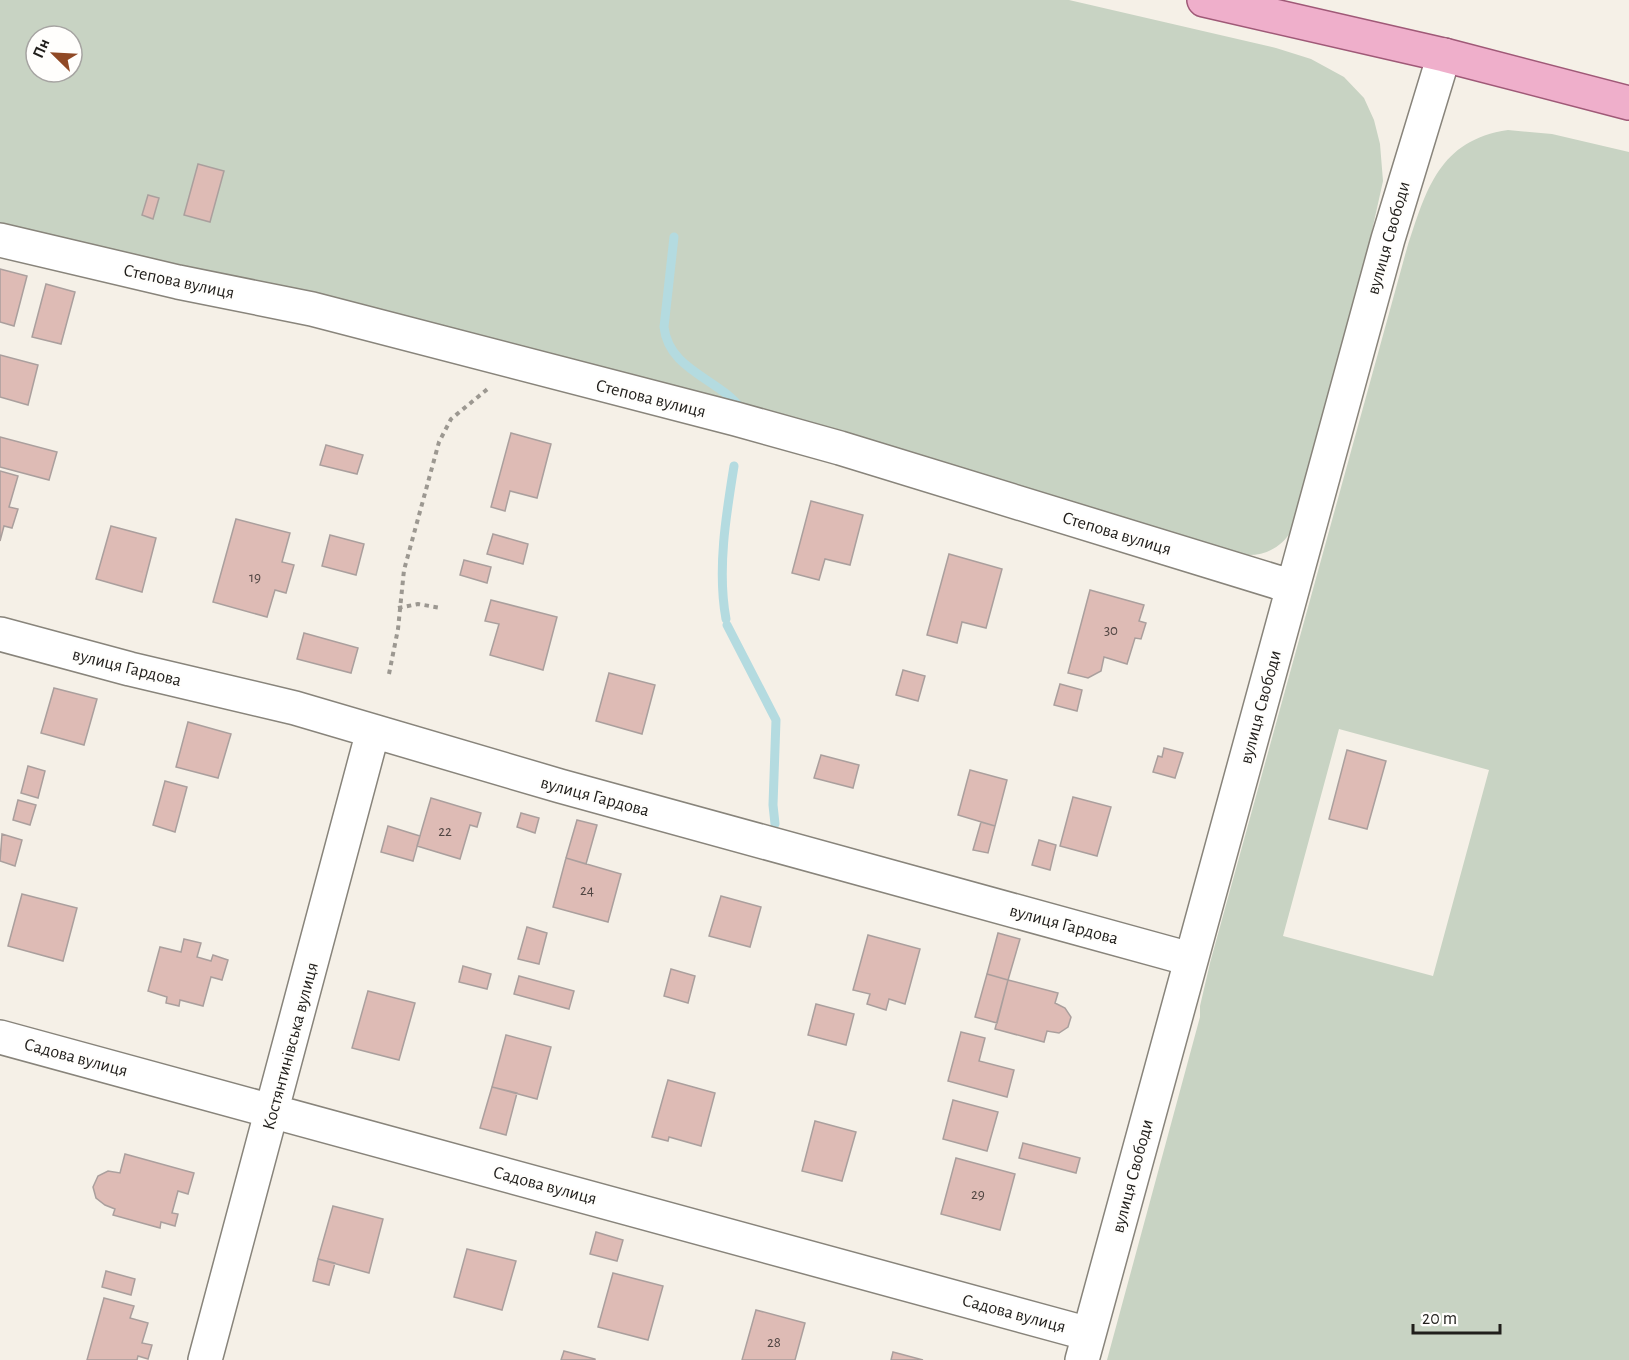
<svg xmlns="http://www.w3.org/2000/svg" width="1629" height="1360" font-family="'Alegreya Sans',sans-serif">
  <rect width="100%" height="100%" fill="#f5f0e7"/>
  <!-- green -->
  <path fill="#c8d3c3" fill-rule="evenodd" d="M0,0H1069L1276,48L1311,59L1344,77L1364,98L1374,120L1380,144L1383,181L1364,267L1291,531C1282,547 1265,556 1246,555L0,227ZM36,36H72V72H36Z
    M1508,130L1552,134L1629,152V1360H1107L1200,1017V1006L1210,963L1407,248C1426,190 1439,140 1508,130ZM1339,729L1489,770L1433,976L1283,936Z"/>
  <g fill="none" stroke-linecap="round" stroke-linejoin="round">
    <!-- stream -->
    <path stroke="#b4dbe0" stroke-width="9" d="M674,237L664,327C669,371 719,378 742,410
      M726,619C717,570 726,515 734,466
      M727,625L776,720L773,805L775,824"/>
  </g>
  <!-- building -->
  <path fill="#debbb5" stroke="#aa9f9d" stroke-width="1.5" d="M198,164L224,171L210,222L184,215Z
    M148,195L159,198L153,219L142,215Z
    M0,269L27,276L14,326L0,322Z
    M46,284L75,292L61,344L32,337Z
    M0,355L38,365L28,405L0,397Z
    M511,433L551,444L537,498L510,491L505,511L491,507Z
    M0,437L57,452L49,480L0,467Z
    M326,445L363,455L357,474L320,465Z
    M0,471L18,476L9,507L18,509L12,528L4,526L0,541Z
    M811,501L863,515L850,565L825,559L819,580L792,573Z
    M236,519L290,533L282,562L294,565L286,593L275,590L267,617L213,602Z
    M111,526L156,538L142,592L96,579Z
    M493,534L528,544L523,564L487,554Z
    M330,535L364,544L356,575L322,566Z
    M949,554L1002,569L986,628L962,622L957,643L927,635Z
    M464,560L491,567L487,583L460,575Z
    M1090,590L1144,605L1139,621L1146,623L1141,639L1135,638L1127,664L1104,657L1101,671L1088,678L1068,673Z
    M491,600L557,617L543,670L490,655L499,624L485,621Z
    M304,633L358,648L351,673L297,659Z
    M903,670L925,676L918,701L896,695Z
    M609,673L655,685L642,734L596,721Z
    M1060,684L1082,690L1077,711L1054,705Z
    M54,688L97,699L84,745L41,733Z
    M188,722L231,734L218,778L176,767Z
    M1164,748L1183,753L1175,778L1153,772L1158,756L1162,757Z
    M1347,750L1386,761L1367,829L1329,819Z
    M821,755L859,765L853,788L814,778Z
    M28,766L45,771L38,798L21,793Z
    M970,770L1007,780L995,826L958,815Z
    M165,781L187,787L175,832L153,825Z
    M1073,797L1111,807L1097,856L1060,846Z
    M431,798L481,813L477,827L470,825L460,859L417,846Z
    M18,800L36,805L30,825L13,820Z
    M521,813L539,818L535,833L517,827Z
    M577,820L597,825L586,864L566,858Z
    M981,822L995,826L988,853L973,850Z
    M388,826L420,836L413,861L381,852Z
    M2,834L22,840L15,866L0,861Z
    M1039,840L1056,845L1050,870L1032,865Z
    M566,858L621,874L608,922L553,907Z
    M22,894L77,908L63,961L8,946Z
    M721,896L761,907L750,947L709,936Z
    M527,927L547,933L539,964L518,959Z
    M998,933L1020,939L1008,980L987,974Z
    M868,935L920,949L905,1004L889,999L886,1010L867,1004L870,994L853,990Z
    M184,939L201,943L197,957L211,961L213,955L228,960L222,980L211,977L203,1006L180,1000L179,1006L166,1003L167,997L148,991L160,947L181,952Z
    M463,966L491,974L487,989L459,982Z
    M671,969L695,976L688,1003L664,996Z
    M987,974L1008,980L997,1023L975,1017Z
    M519,976L574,991L569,1009L514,994Z
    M1008,980L1058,993L1055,1003L1065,1008L1071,1017L1068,1027L1059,1033L1047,1031L1044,1042L995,1029Z
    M368,991L415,1003L399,1060L352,1048Z
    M816,1004L854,1014L846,1045L808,1035Z
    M961,1032L985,1038L979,1061L1014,1070L1007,1097L948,1081Z
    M506,1035L551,1047L537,1099L492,1087Z
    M668,1080L715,1093L701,1146L669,1137L668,1141L652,1137Z
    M492,1087L517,1093L506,1135L480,1128Z
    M953,1100L998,1112L987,1151L943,1139Z
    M815,1121L856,1132L842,1181L802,1171Z
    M1023,1143L1080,1158L1076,1173L1019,1158Z
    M125,1154L194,1173L188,1194L178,1191L172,1213L178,1214L175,1226L161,1222L160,1228L113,1215L115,1209L105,1205L96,1198L93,1187L98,1176L108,1171L120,1173Z
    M956,1158L1015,1174L1000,1230L941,1214Z
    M333,1206L383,1219L369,1273L318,1259Z
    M596,1232L623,1240L617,1261L590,1254Z
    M467,1249L516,1261L502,1310L454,1297Z
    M318,1259L335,1263L329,1285L313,1281Z
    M106,1271L135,1279L131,1295L102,1287Z
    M613,1273L663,1286L648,1340L598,1327Z
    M104,1298L134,1306L130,1318L148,1323L142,1343L152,1345L148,1359L138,1356L137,1360H87Z
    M756,1310L805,1323L795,1360H742Z
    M564,1351L595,1359V1360H561Z
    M893,1352L923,1360H891Z"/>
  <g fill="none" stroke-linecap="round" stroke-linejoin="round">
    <!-- minor casing -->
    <g stroke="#88847b" stroke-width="36">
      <path id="minor" d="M0,240L178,282L312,309L736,419L840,448L1293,587
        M0,634L130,669L295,708L560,786L1190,959
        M0,1037L1089,1334
        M205,1360L373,731
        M1082,1360L1388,239L1444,55"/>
    </g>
    <!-- major casing -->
    <g stroke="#9f5977" stroke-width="36">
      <path id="major" d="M1204,0L1444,55L1629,103"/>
    </g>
    <!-- path -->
    <path stroke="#9c9891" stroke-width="4" stroke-dasharray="4.5 4.5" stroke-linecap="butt" d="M398,608L418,604L441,608
      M389,674L398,629L404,570L439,442L451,419L490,387"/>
    <!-- minor -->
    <use href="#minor" stroke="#fff" stroke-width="33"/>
    <!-- major -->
    <use href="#major" stroke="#efafcb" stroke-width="33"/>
  </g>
  <g text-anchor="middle" stroke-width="4.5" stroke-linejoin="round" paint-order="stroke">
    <!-- number labels -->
    <g font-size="15" fill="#504542">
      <text x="255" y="582">19</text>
      <text x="1111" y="635">30</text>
      <text x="445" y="836">22</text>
      <text x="587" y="895">24</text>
      <text x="978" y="1199">29</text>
      <text x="774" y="1347">28</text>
    </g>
    <!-- street labels -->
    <g font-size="18" fill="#201e1b" stroke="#fffefc">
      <text transform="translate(1388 238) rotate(-74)" y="6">вулиця Свободи</text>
      <text transform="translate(179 281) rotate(12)" y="6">Степова вулиця</text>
      <text transform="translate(651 398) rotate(14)" y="6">Степова вулиця</text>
      <text transform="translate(1117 533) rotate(17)" y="6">Степова вулиця</text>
      <text transform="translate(127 667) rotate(14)" y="6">вулиця Гардова</text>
      <text transform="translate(1260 707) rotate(-75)" y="6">вулиця Свободи</text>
      <text transform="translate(595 796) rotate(15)" y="6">вулиця Гардова</text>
      <text transform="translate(1064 924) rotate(15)" y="6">вулиця Гардова</text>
      <text transform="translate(290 1046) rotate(-75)" y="6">Костянтинівська вулиця</text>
      <text transform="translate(76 1057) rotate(15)" y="6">Садова вулиця</text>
      <text transform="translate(1132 1176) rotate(-75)" y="6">вулиця Свободи</text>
      <text transform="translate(545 1185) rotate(15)" y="6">Садова вулиця</text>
      <text transform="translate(1014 1313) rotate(15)" y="6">Садова вулиця</text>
    </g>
  </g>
  <!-- north arrow -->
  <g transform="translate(54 54) rotate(294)"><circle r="28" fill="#fffefc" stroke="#a6a4a2" stroke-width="1.5"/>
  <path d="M0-4.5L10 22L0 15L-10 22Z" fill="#904925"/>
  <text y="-9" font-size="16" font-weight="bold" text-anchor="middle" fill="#201e1b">Пн</text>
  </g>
  <!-- scale -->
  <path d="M1413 1324v9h87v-9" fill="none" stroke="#201e1b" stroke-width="3"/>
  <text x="1422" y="1324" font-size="18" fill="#201e1b" stroke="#fffefc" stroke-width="4.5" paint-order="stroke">20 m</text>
</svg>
